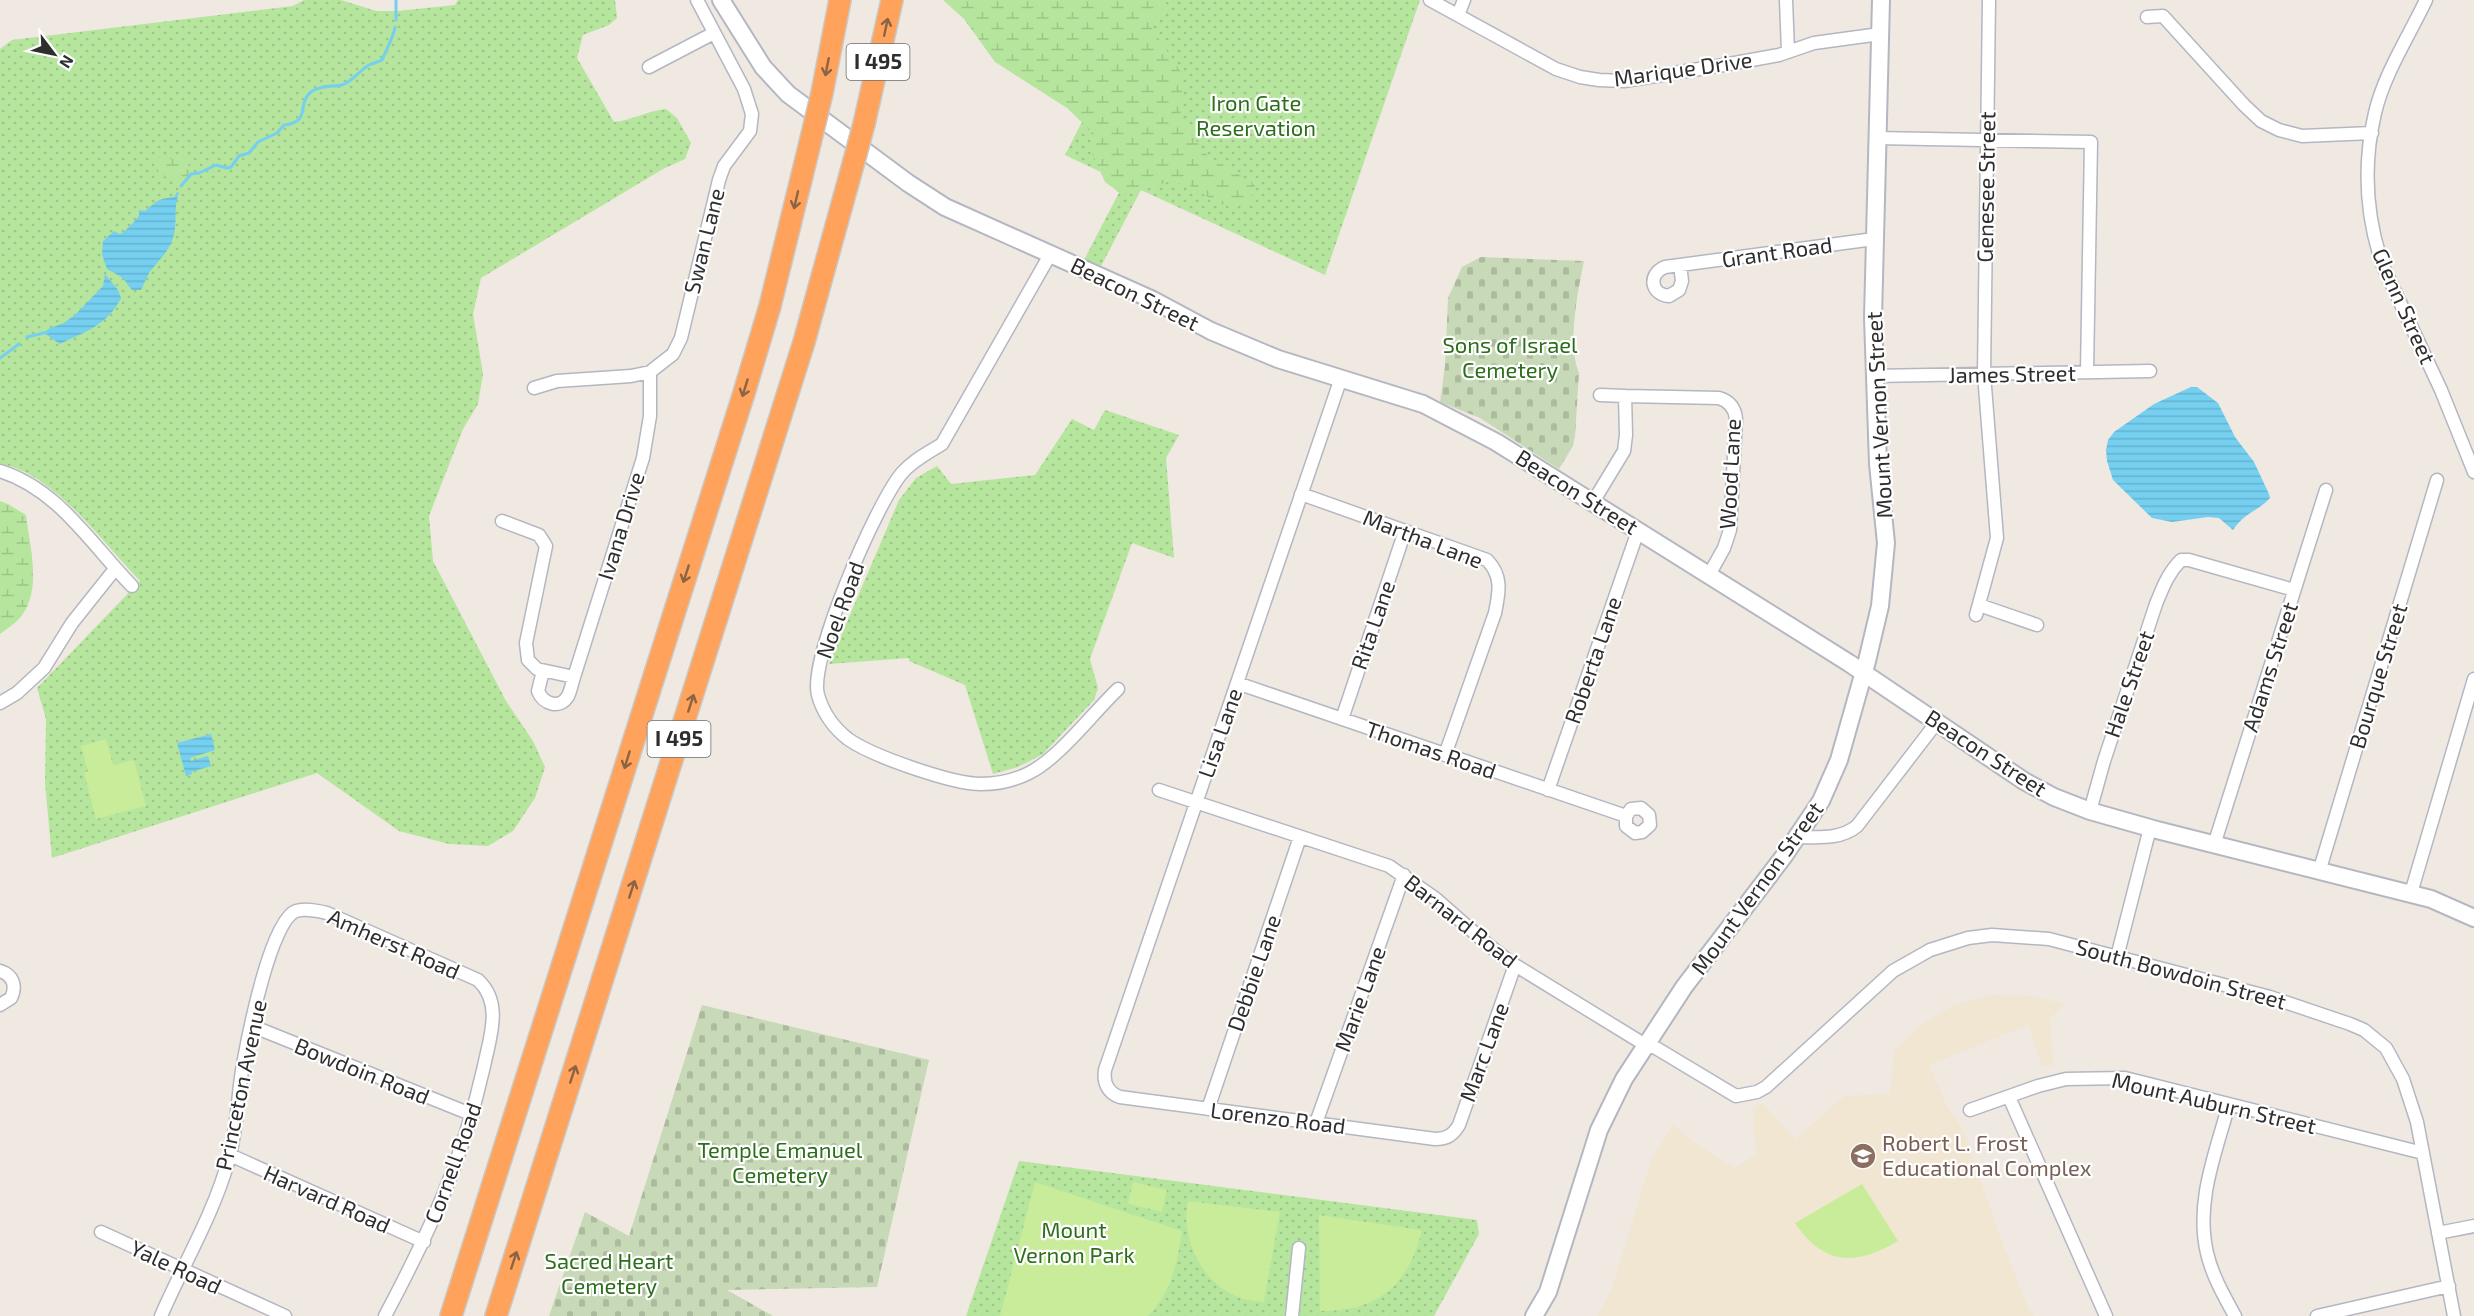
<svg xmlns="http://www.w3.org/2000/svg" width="2474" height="1316" font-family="'Exo 2',sans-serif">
  <defs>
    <pattern id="green-dots" width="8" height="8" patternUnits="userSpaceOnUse" patternTransform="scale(1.5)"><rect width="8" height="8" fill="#b6e59e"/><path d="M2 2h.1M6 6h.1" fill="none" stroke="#9dc588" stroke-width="1.8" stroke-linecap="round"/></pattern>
    <pattern id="wetland-marsh" width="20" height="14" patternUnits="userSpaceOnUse" patternTransform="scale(1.5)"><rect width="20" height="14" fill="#b6e59e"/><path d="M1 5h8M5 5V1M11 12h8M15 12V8" fill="none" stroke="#9dc588"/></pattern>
    <pattern id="cemetery-stones" width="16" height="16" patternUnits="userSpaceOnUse" patternTransform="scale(1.5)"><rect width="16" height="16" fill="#c8d9b8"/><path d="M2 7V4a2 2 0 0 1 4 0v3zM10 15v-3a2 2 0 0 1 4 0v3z" fill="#acbb9e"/></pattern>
    <pattern id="water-rules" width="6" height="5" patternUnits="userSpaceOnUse" patternTransform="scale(1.5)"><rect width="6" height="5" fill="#75cff0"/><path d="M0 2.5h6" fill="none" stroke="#66b2ce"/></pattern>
  </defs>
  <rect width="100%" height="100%" fill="#efe9e1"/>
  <!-- education -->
  <path fill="#f0e6d1" d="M1992,995L2032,996L2064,1004L2050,1019L2053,1065L2042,1067L2028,1025L1929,1065L1947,1106L1963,1130L2001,1239L2028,1308L2034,1316H1598L1612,1288L1652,1158L1673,1125L1688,1138L1734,1168L1756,1154L1753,1109L1763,1103L1795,1139L1845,1096L1890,1094L1894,1051L1921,1025L1954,1005Z"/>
  <!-- green -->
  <path fill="url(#green-dots)" d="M304,0H341L376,11H397L455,5L458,0H615L617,18L609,25L583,35L577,58L614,122C633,120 647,111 666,109L677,118L691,143L685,159L663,169L481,278L473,314L483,374L478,404L463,429L429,516L433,561L506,701L533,741L545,767L535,798L513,831L488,846L449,844L399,831L317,773L52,858L45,783L46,719L37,688L140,581C104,544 52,471 0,464V49L12,40L293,6Z
    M972,0H1420L1325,275L1141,190L1100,268L1084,260L1124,183L1065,155L1110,67Z
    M1105,410L1179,435L1166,458L1174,558L1132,543L1090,659L1098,688L1094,700L1043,754L1018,767L993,774L965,685L909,661V658L829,664L899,500L916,478L937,466L951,484L1035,475L1072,419L1094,430Z
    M1019,1161L1477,1220L1479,1234L1434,1316H966Z"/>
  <!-- wetland -->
  <path fill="url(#wetland-marsh)" d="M943,0H1168L1151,27L1183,75L1180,119L1207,155L1255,185L1249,203L1230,208L1211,199L1189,185L1168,182L1124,196L1105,182L1092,153L1091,131L1067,108L995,62L964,19Z
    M174,156L184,158L191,170L183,184L179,179V185C171,176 161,178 153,167L158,158L171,159Z
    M0,501L8,504L26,515C30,548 43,592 19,619C13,625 6,629 0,634Z"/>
  <!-- cemetery -->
  <path fill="url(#cemetery-stones)" d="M1481,257L1584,261C1578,290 1567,345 1579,373L1575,436L1573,446L1559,469L1480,418L1440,402L1445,366L1448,298L1462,267Z
    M702,1005L929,1060L877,1287L727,1290L773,1316H549L585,1212L629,1236Z"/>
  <!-- pitch -->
  <path fill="#c9ec9a" d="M106,739L113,765L134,760L146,806L96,819L84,773L88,771L81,746Z
    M1035,1182L1182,1231C1177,1264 1172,1292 1148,1316H1000Z
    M1133,1182L1167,1190L1162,1212L1128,1204Z
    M1862,1184L1898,1241C1856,1266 1824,1266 1795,1223Z
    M1188,1201L1280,1212L1264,1302C1253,1301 1242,1300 1232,1294C1199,1278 1181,1237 1188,1201Z
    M1319,1215L1422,1230C1408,1286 1379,1311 1320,1311Z"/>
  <!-- water -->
  <path fill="url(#water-rules)" d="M177,192L179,193C173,207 178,222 173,238C169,251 160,259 152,269C147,275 145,283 141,290H132L123,278L107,269L102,254L103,241L114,231L120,234C125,232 136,220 139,216V210L145,211C157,201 157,199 174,197Z
    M105,274L118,290L121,298C106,327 85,331 60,344L44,333L48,329L64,323L76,314L103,286Z
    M2191,387H2197L2218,403L2235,437L2254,462L2269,494L2270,498C2256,513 2246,511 2233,530L2219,518L2208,517L2172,522L2152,518L2113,480L2107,461L2106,450L2108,440L2114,432L2154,404Z
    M211,734L215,750L190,758L191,761L208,756L211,766L191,772L192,774L186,776L177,743Z"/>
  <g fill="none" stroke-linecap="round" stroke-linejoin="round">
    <!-- stream -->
    <path stroke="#75cff0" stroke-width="3" d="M396,20V0
      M181,186L191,174L199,173L216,165L227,168L231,167L239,156L249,153L258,142L277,133L284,125C312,122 296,104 311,92C320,85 333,87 342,85C352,82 360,70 369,65C373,63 378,62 382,60C385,53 395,33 395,27
      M27,337L48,332
      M0,358L19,344"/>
    <!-- street casing -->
    <g stroke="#b4b7c1" stroke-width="15">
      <path id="street" d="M1430,0L1556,69L1580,77L1599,80L1624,81L1718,66L1779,55L1814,43L1880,34
        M1786,0L1788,52
        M2426,0C2409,36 2384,74 2375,113C2363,164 2366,217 2383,266L2441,390L2474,472
        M1458,15L1464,0
        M2147,17L2163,16L2244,105L2261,121L2279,130L2302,136L2372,133
        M649,67L714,33
        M1876,138L2091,142L2087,372
        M1051,253L942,444C928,453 913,460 902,473C877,502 808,660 818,695C823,713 834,728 848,739C872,756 952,784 981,784C998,784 1013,781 1029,773C1059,758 1092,714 1118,689
        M1680,265L1682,281L1679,290L1669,296C1650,294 1648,274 1665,267L1874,239
        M1874,376L2150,371
        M1341,378L1105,1070C1103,1083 1108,1093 1120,1097L1435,1139C1447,1139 1453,1135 1459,1125L1515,965
        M534,388L557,381L631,376L650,372L673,354L681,338L719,180L724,166L750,131L752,114L744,89L697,0
        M1600,395L1625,396
        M0,471C58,489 91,544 132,586
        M1301,494L1487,560C1503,576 1499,593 1495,613L1445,755
        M1593,502L1624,451L1626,435L1625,396L1719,398C1729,401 1735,408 1736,419L1730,530L1724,548L1709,575
        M502,521L539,535L546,546L526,643L528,660L537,669L574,677L643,458L650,416V372
        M1979,605L2037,625
        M1976,615L1997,538L1984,374L1989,0
        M543,671L538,691C543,704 560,710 568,696C571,690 572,683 574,677
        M1237,683L1626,816L1631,809L1641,808L1649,815L1650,825L1642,832L1635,833L1626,826V816
        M0,703L17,693L44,668L72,623L115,569
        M1342,719L1405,531
        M1159,790L1389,866L1436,899L1486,943L1510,962L1647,1046L1656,1048L1736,1096L1757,1092L1766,1087L1893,971L1930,950L1968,938L1992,935L2049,939L2270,997L2350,1024L2364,1030L2386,1048L2403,1079L2417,1122L2454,1316
        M1548,790L1638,531
        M2090,811L2104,761L2156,604C2163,587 2168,573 2181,560H2189L2294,590
        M1797,837C1818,837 1840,840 1857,826L1937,722
        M2214,845L2326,490
        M2319,872L2437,480
        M2411,893L2474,679
        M2117,957L2150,828
        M0,971C13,975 17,986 11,998L0,1005
        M252,1026L473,1115
        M2009,1097L2106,1316
        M2229,1104C2216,1152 2195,1202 2207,1253C2212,1275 2224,1296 2235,1316
        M1208,1109L1300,837
        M1970,1110L2038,1086L2066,1079L2125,1078L2423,1153
        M1316,1123L1404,875
        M230,1155L424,1242
        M101,1232L285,1316
        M2438,1233L2474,1226
        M161,1316C183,1265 213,1215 228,1162C238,1129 237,1093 244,1059C249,1032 271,920 296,911C305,908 318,911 327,913L478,980C503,1003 490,1037 484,1066C463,1160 430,1231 385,1316
        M1292,1316L1299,1248
        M2317,1316L2449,1286"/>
    </g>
    <!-- secondary casing -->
    <g stroke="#b4b7c1" stroke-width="20">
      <path id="secondary" d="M721,0L763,67L788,94L908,183L945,207L1153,300L1211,331L1278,359L1423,404L1496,442L1849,663L2024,781L2054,797L2090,811L2157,830L2431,899L2474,918
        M1534,1316L1548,1292L1599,1130L1624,1079L1684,987L1784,856L1821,801L1839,760L1867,661L1880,606L1886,543L1878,464L1873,318L1881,0"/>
    </g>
    <!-- highway casing -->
    <g stroke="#c9c9c9" stroke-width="24">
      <path id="highway" d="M822,93L840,0
        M864,124L892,0
        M451,1316L744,393L770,306L810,143
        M496,1316L804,342L854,161"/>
    </g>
    <!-- street -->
    <use href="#street" stroke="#fff" stroke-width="12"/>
    <!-- secondary -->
    <use href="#secondary" stroke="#fff" stroke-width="16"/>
    <!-- highway -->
    <use href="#highway" stroke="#ffa35c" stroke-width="21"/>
    <!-- highway-bridge casing -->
    <g stroke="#c9c9c9" stroke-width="24" stroke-linecap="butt">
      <path id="highway-bridge" d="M810,143L822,93
        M854,161L864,124"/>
    </g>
    <!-- highway-bridge -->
    <use href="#highway-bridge" stroke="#ffa35c" stroke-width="21"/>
  </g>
  <!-- one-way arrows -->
  <defs><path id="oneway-shaft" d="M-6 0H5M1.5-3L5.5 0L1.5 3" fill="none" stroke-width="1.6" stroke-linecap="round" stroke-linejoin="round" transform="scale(1.5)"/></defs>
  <g stroke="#8c6343">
    <use href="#oneway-shaft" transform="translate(886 27) rotate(-78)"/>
    <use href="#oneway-shaft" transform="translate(827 67) rotate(101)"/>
    <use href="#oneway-shaft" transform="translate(796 200) rotate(103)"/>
    <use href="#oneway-shaft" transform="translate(745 388) rotate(107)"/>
    <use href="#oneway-shaft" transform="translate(686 574) rotate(108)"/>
    <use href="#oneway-shaft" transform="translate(691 703) rotate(-72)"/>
    <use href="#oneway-shaft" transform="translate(627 760) rotate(107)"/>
    <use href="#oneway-shaft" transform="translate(632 889) rotate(-72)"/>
    <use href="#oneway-shaft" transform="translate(573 1074) rotate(-72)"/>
    <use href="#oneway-shaft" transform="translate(514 1260) rotate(-72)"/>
  </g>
  <!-- icons -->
  <defs>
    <g id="school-disc" transform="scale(1.35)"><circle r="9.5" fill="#8d6e63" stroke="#fff"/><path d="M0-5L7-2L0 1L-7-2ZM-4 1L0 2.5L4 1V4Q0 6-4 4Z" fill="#fff"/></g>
  </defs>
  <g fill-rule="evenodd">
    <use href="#school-disc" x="1863" y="1156"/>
  </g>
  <g text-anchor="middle" stroke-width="4.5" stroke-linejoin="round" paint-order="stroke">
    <!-- shield labels -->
    <g fill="#fff" stroke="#6d6d6d" stroke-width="1.5">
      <rect x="846.5" y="44" width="63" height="36" rx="4.5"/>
      <rect x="647.5" y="721" width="63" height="36" rx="4.5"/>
    </g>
    <g font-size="21" font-weight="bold" fill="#2e2e2e">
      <text x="878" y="69">I 495</text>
      <text x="679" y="746">I 495</text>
    </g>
    <!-- street labels -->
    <g font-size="22" fill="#2e2e2e" stroke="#fff">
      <text transform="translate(1683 69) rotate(-8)" y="8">Marique Drive</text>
      <text transform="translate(1986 187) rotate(-89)" y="8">Genesee Street</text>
      <text transform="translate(704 241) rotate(-76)" y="8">Swan Lane</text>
      <text transform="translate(1777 252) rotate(-8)" y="8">Grant Road</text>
      <text transform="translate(1135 294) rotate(26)" y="8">Beacon Street</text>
      <text transform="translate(2404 306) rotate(66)" y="8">Glenn Street</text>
      <text transform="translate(2012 374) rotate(-1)" y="8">James Street</text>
      <text transform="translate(1879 415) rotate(-93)" y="8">Mount Vernon Street</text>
      <text transform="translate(1730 474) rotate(-87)" y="8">Wood Lane</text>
      <text transform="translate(1577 492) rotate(32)" y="8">Beacon Street</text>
      <text transform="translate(621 526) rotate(-73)" y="8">Ivana Drive</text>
      <text transform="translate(1423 539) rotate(21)" y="8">Martha Lane</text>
      <text transform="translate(840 610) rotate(-70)" y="8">Noel Road</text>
      <text transform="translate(1373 625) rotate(-71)" y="8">Rita Lane</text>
      <text transform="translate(1593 660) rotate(-71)" y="8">Roberta Lane</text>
      <text transform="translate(2270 667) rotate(-72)" y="8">Adams Street</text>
      <text transform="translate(2378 676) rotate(-73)" y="8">Bourque Street</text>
      <text transform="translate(2129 684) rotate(-71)" y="8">Hale Street</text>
      <text transform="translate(1220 733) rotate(-71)" y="8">Lisa Lane</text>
      <text transform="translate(1431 750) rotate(19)" y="8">Thomas Road</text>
      <text transform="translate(1986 753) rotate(33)" y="8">Beacon Street</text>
      <text transform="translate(1757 888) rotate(-54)" y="8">Mount Vernon Street</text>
      <text transform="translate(1461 921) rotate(38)" y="8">Barnard Road</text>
      <text transform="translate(394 944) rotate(24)" y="8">Amherst Road</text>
      <text transform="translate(1254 973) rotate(-71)" y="8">Debbie Lane</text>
      <text transform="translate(2181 974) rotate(15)" y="8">South Bowdoin Street</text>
      <text transform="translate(1360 999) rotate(-70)" y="8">Marie Lane</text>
      <text transform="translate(1484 1052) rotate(-70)" y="8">Marc Lane</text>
      <text transform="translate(362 1071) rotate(22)" y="8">Bowdoin Road</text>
      <text transform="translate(241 1085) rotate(-78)" y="8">Princeton Avenue</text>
      <text transform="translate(2214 1103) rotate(13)" y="8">Mount Auburn Street</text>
      <text transform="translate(1278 1118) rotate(7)" y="8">Lorenzo Road</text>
      <text transform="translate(453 1163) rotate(-70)" y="8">Cornell Road</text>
      <text transform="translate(327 1199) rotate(24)" y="8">Harvard Road</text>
      <text transform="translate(176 1267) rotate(25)" y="8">Yale Road</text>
    </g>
    <!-- park labels -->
    <g font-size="22" fill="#2c6e1b" stroke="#fff">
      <text x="1256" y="111">Iron Gate<tspan x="1256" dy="25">Reservation</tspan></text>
      <text x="1510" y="353">Sons of Israel<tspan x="1510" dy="25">Cemetery</tspan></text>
      <text x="780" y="1158">Temple Emanuel<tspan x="780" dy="25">Cemetery</tspan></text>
      <text x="1074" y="1238">Mount<tspan x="1074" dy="25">Vernon Park</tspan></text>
      <text x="609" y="1269">Sacred Heart<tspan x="609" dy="25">Cemetery</tspan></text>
    </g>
    <!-- education labels -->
    <g font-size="22" fill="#785e54" stroke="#fff" text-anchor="start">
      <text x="1882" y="1151">Robert L. Frost<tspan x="1882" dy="25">Educational Complex</tspan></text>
    </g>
  </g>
  <!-- north arrow -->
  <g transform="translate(54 54) rotate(122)" stroke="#ffffff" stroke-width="4.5" paint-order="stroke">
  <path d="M0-4.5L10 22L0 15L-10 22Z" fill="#2e2e2e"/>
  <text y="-9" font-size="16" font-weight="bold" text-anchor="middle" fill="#2e2e2e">N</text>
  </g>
</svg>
